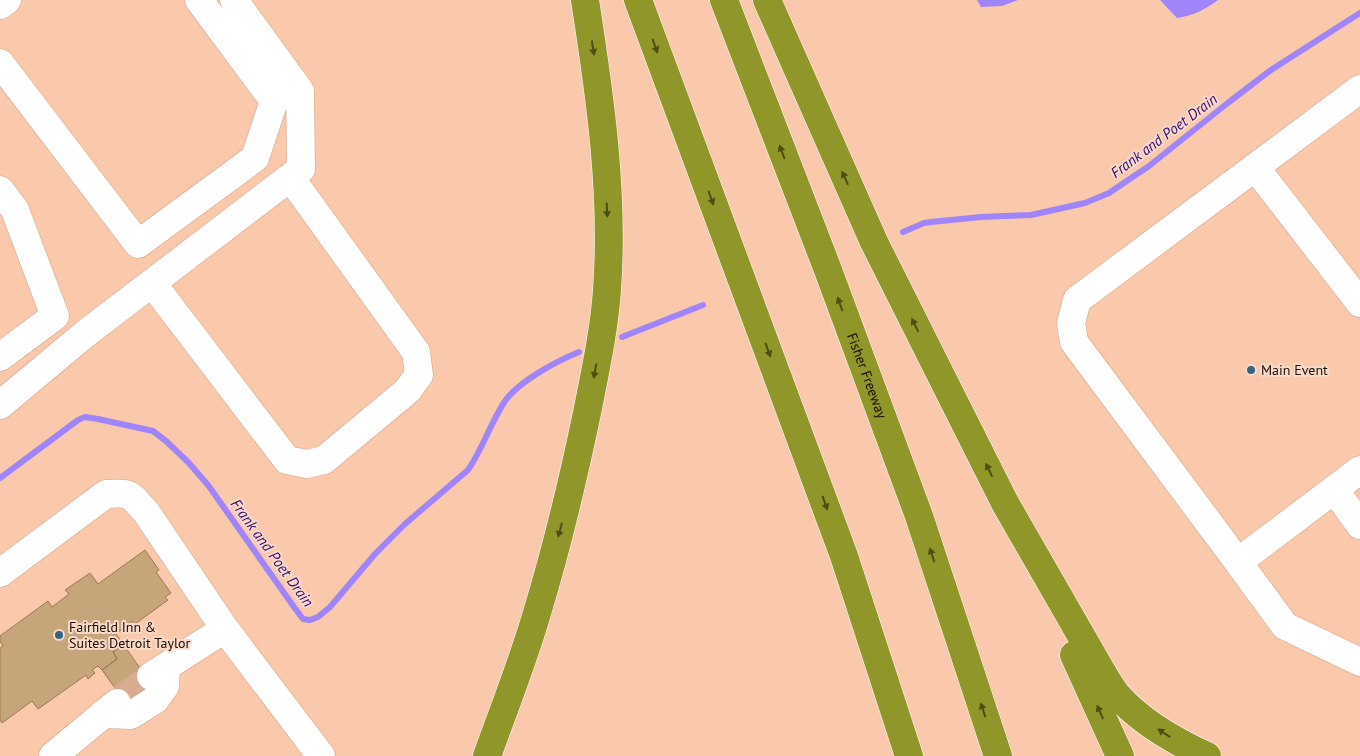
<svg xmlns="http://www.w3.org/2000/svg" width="1360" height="756" font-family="'PT Sans',sans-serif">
  <rect width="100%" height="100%" fill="#fac8ab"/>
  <!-- water -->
  <path fill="#a084fa" d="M977,0H1018L1002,6L981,7Z
    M1160,0H1218C1206,9 1193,16 1177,18Z"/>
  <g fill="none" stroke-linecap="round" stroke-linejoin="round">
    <!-- stream -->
    <path stroke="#a084fa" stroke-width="6" d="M903,232L924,223L931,222L981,217L1031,215L1085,203L1109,193L1149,166L1229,102L1271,70L1360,13
      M622,337L703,305
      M0,478L78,420L85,417L98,419L153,431L166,441L188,462L208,485L294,607L303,619L310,620L318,617L330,607L375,554L405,524L468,470C483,448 491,422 505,401C519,381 557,361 579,352"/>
  </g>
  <!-- building -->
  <path fill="#c7a57b" stroke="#9a7a51" d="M145,550L159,570L156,572L171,593L165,597L168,600L135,624L133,621L116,634L123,644L113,652L117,659L102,670L98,666L92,670L95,673L88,679L86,675L38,709L32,701L2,723L0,720V648L3,646L0,641V636L48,601L52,607L69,594L65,590L90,573L98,584Z
    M123,644L154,688L128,706L102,670L117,659L113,652Z"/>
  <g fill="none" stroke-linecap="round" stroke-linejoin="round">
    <!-- minor-tunnel -->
    <path stroke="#d9ac92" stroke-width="28" stroke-dasharray="28 14" stroke-linecap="butt" d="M122,698L148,679"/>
    <!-- minor casing -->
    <g stroke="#cf9f83" stroke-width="29">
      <path id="minor" d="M0,5L7,0
        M0,63L138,244L255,158L274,101L199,0
        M1360,89L1077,300L1071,323L1074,342L1238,562L1360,470
        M1255,167L1360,303
        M0,190L15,210L55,316L0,357
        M152,283L287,460L307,464L324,460L407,391L419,375L416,352L290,177
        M0,405L85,334L301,169L300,91L234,0
        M1334,489L1360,525
        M1238,562L1285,626L1360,662
        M0,573L106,494C132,492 129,494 146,512L225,629L321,756
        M151,676L225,629
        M103,714L131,715L155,700L165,686L166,667
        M53,756L117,703"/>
    </g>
    <!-- highway casing -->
    <g stroke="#fff" stroke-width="29">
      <g id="highway">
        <path d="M638,0L844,556L909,756"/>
        <path id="s1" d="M724,0L828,270L919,516L998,756"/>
        <path d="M767,0L874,242L1005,503L1102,672C1107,680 1111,688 1117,695C1141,722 1174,741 1207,756"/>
        <path d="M1074,655L1120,756"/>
        <path d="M487,756C504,709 523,661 537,613C557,547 573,480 587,413C595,372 604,332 607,290C614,193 600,96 585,0"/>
      </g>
    </g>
    <!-- minor -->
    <use href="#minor" stroke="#fff" stroke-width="28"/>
    <!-- highway -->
    <use href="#highway" stroke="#919628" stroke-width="28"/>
  </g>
  <!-- one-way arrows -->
  <defs><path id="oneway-solid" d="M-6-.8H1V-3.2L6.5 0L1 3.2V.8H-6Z" transform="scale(1.25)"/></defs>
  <g fill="#514b14">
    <use href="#oneway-solid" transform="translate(655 46) rotate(70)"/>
    <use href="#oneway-solid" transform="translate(593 48) rotate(81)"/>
    <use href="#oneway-solid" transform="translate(782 152) rotate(-111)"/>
    <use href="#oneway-solid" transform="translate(845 178) rotate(-114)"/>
    <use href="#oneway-solid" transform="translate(711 198) rotate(70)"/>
    <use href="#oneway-solid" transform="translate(607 210) rotate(87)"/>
    <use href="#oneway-solid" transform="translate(840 304) rotate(-110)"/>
    <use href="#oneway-solid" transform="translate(915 325) rotate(-117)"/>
    <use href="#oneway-solid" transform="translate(768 350) rotate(70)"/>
    <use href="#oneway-solid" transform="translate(595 371) rotate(101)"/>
    <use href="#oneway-solid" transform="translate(989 470) rotate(-116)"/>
    <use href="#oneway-solid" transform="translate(825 503) rotate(70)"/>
    <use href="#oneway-solid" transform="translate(560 530) rotate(105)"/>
    <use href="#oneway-solid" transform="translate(932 555) rotate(-108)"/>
    <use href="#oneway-solid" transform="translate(983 710) rotate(-108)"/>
    <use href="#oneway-solid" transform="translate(1100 712) rotate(-114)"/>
    <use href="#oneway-solid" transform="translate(1164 733) rotate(-147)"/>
  </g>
  <!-- markers -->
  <g fill="#2f6680" stroke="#f9dac9" stroke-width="2">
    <circle cx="1251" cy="370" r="5"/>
    <circle cx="59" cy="635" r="5"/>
  </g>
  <g text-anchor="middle" stroke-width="4" stroke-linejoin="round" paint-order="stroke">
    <!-- poi labels -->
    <g font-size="14" fill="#1d0d04" stroke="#f9dac9" text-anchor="start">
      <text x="1261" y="375">Main Event</text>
      <text x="69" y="632">Fairfield Inn &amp;<tspan x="69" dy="16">Suites Detroit Taylor</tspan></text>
    </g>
    <!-- street labels -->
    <g font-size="14" fill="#1d0d04" stroke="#f9dac9">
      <text dy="5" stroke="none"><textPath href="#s1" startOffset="402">Fisher Freeway</textPath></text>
    </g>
    <!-- water labels -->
    <g font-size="15" font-style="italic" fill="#370a77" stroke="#f9dac9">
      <text transform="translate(1164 136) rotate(-37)" y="5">Frank and Poet Drain</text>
      <text transform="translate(272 553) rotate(54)" y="5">Frank and Poet Drain</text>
    </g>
  </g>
</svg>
